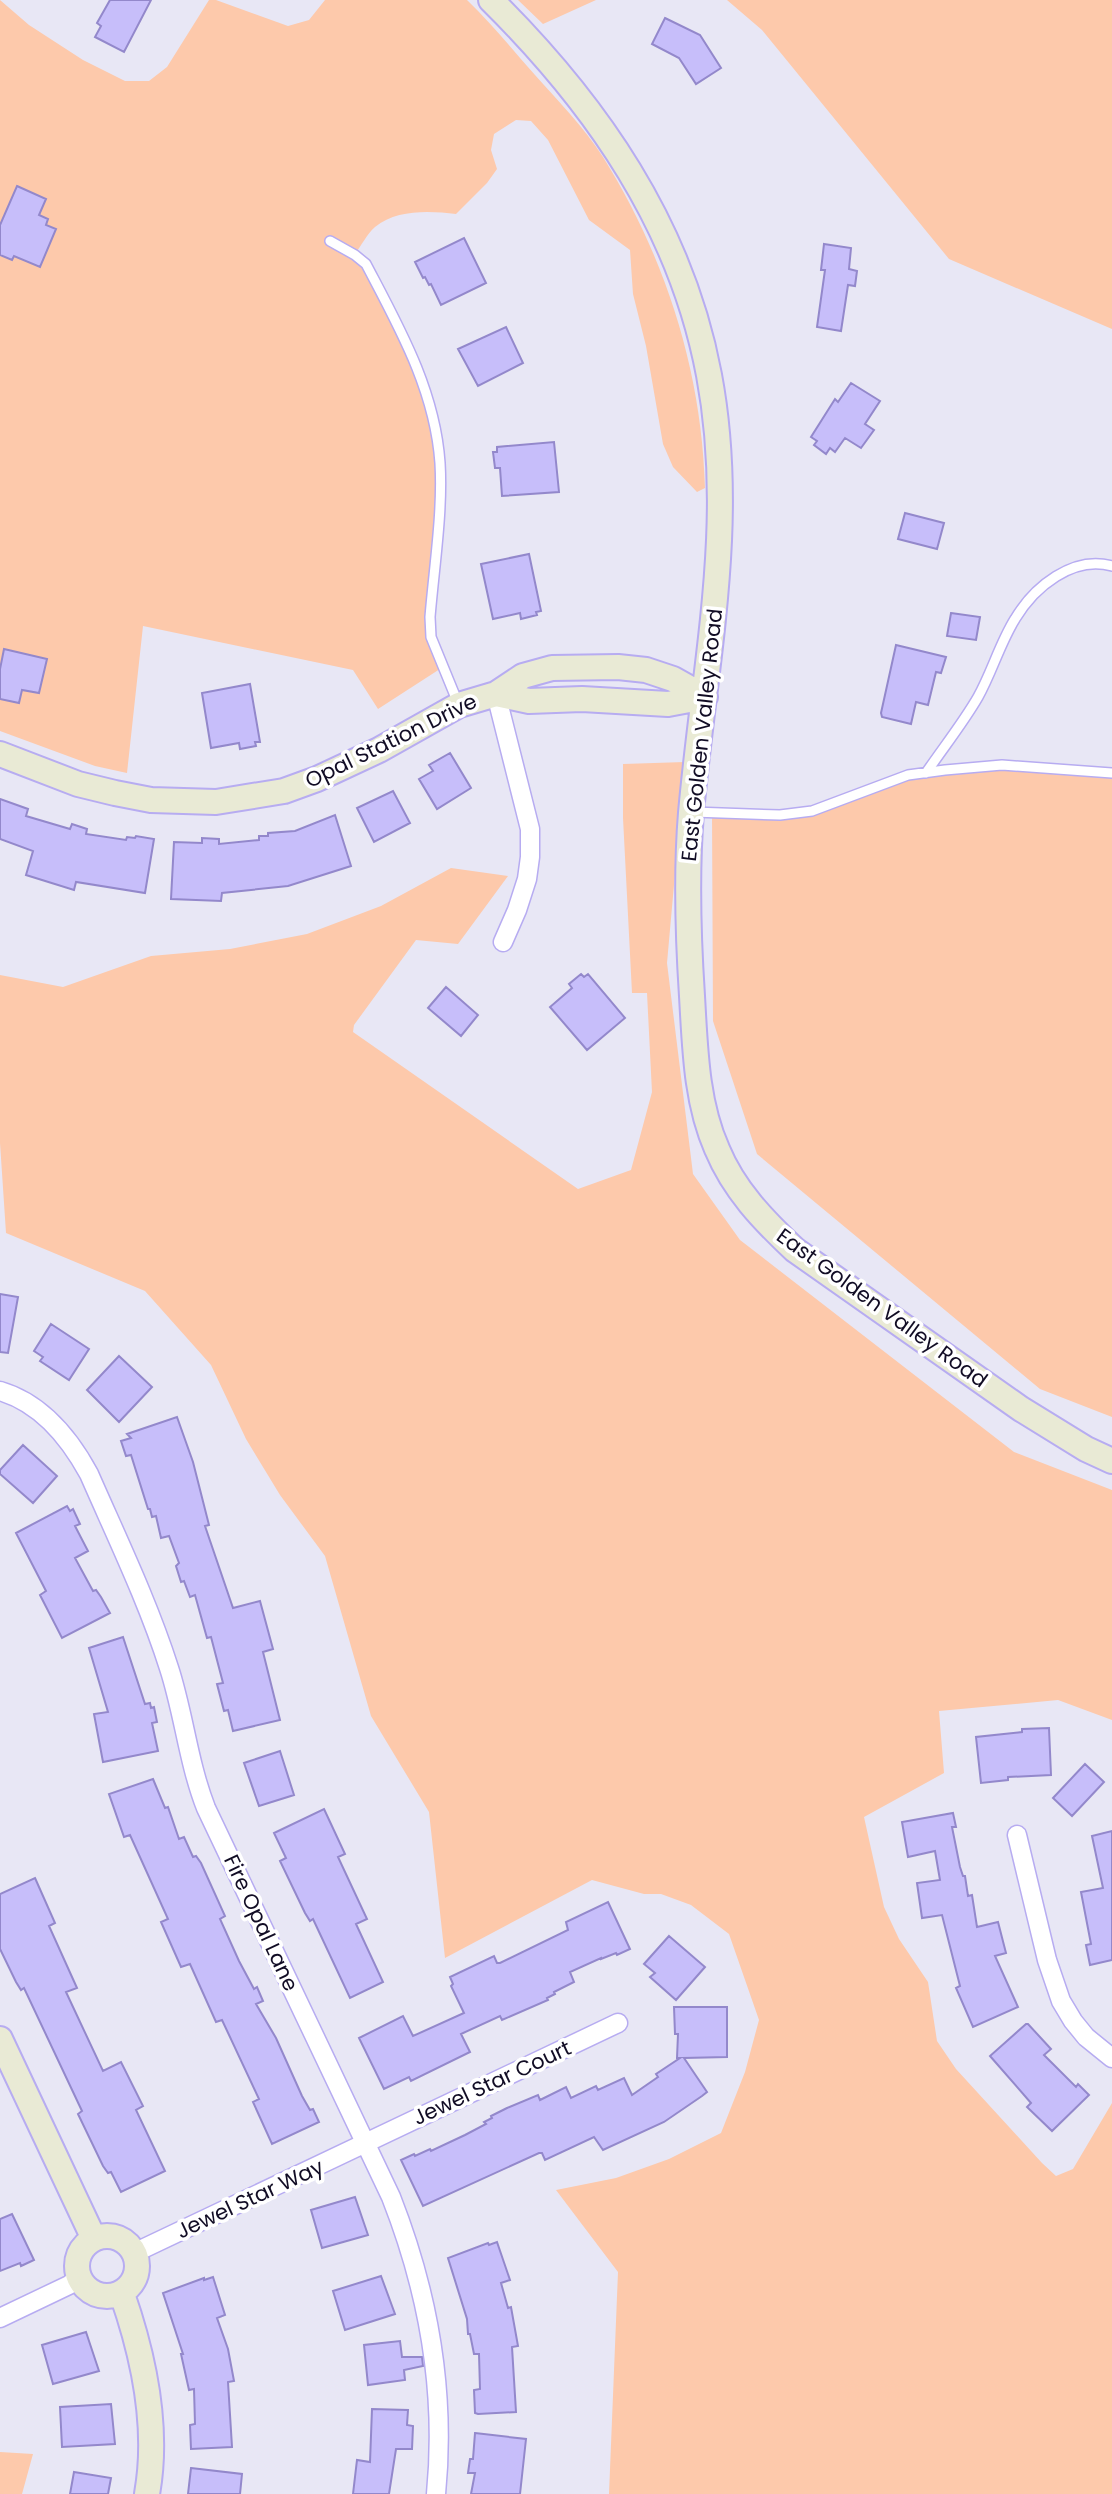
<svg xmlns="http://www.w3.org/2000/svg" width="1112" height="2494" font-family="Poppins,sans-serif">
  <rect width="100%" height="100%" fill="#e8e7f5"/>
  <!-- green -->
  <path fill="#fdc9ab" d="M0,0L29,25L83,60L125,81H149L167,67L209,0H216L288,26L309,20L325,0H467C491,23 513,50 535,75C558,101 584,127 603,157C665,256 702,371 705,488L697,492L673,467L663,444L646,346L633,294L630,250L589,220L548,140L531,121L516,120L494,134L491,150L497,169L487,183L456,214C430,211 397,209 375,227C367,234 361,246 355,254L366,264L416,363L440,462L430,617L443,667L378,709L353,670L143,626L127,773L95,766L0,731Z
    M518,0H596L543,24Z
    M727,0H1112V329L949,259L762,30Z
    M685,762L667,963L693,1174L740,1240L1014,1452L1112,1490V1720L1058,1700L939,1711L944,1773L864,1817L884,1907L899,1939L928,1982L937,2041L956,2069L1042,2163L1056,2176L1073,2169L1112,2103V2494H609L618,2272L556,2190L616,2178L669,2159L721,2133L745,2072L759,2020L729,1934L691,1905L661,1894H644L592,1880L445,1958L429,1812L371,1716L325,1556L280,1495L246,1439L211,1365L145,1291L6,1233L0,1143V975L63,987L151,956L230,949L307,934L381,906L451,868L508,876L458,944L416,940L354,1025L353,1032L578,1189L631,1170L652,1092L647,993H632L623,818V764Z
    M1002,765L1112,773V1417L1040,1389L757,1154L713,1021L712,813L812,811L908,775Z
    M0,2452L33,2454L22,2494H0Z"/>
  <!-- building -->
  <path fill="#c7befa" stroke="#9388cb" stroke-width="2" d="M110,0H151L124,52L95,37L101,26L97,23Z
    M665,18L700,35L721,68L696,84L679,58L652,44Z
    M17,186L46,199L39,215L48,219L46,225L56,229L40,267L14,256L12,260L0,255V225Z
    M464,238L486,283L441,305L431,284L429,285L425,277L423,278L415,262Z
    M824,244L851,248L849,269L857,271L855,286L848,285L841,331L817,327L825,270H821Z
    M506,327L523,363L478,386L458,349Z
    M851,383L880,401L865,424L874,430L861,448L845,438L835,452L830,448L826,454L814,445L817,441L811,437L835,399L838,402Z
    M554,442L559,492L502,496L500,468H495L493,452H497V447Z
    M905,513L944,523L937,549L898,539Z
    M529,554L541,611L536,612L537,615L521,619L520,613L493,619L481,564Z
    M951,613L980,617L976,640L947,636Z
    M896,645L946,657L941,673L936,672L928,705L916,702L911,724L882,717L881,713Z
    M4,649L47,659L39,693L22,690L19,703L0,699V669Z
    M250,684L260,742H255L256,746L240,749L239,743L211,748L202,693Z
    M450,753L471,788L437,809L419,779L433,771L429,765Z
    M393,791L410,823L374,842L357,808Z
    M0,799L28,809L26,816L70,829L72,824L87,829L86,834L126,840L127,837L135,838L136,836L154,839L145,893L76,882L74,890L26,875L33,851L0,839Z
    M335,815L351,866L288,886L222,893L221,901L171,899L174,842L202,843V838L219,839V844L259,840V836H268V833L295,831Z
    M581,974L584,977L588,974L625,1018L587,1050L550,1007L572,988L569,984Z
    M446,987L478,1015L461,1036L428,1008Z
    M0,1294L18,1297L8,1353L0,1352Z
    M51,1324L89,1349L69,1380L40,1361L43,1357L34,1351Z
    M119,1356L152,1387L119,1422L87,1390Z
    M177,1417L193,1462L209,1525L205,1526L233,1608L260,1601L273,1649L263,1652L280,1720L233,1731L228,1710L224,1711L217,1684L223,1683L211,1637L207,1638L195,1595L190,1597L184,1581L181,1582L176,1566L179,1563L169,1536L161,1538L156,1516L152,1517L150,1509H148L131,1455L126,1456L121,1441L131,1438L127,1434Z
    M23,1445L57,1476L33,1503L0,1474V1470Z
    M67,1506L70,1511L73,1509L80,1524L75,1526L88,1551L75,1558L93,1591L96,1590L101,1597L110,1613L62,1638L40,1595L46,1591L16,1533Z
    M123,1637L145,1704L150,1703L151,1708L154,1707L157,1722L152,1723L158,1751L103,1762L94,1714L108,1712L89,1648Z
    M1049,1728L1051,1775L1008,1777V1780L981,1783L976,1737L1022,1732V1729Z
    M280,1751L294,1795L259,1806L244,1763Z
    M1085,1764L1104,1782L1072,1816L1053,1798Z
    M153,1779L165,1808L168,1807L179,1839L184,1837L193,1857L196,1856L201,1863L225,1916L220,1919L239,1961L254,1989L257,1987L263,2001L256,2004L276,2038L302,2096L310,2110L313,2109L319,2122L272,2144L253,2102L259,2099L222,2020L216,2022L190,1964L181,1967L161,1922L168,1919L130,1835L124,1837L109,1794Z
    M324,1809L345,1854L338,1857L367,1919L356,1924L383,1982L350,1998L313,1919L310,1921L305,1913L280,1861L286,1858L274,1833Z
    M953,1813L956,1827H952L960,1867L963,1876H965L968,1896L972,1895L977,1927L998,1922L1006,1953L995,1956L1018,2007L973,2027L956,1988L960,1986L942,1915L922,1918L917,1883L940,1880L935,1851L908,1857L902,1822Z
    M1112,1831V1960L1090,1965L1086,1945L1091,1944L1081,1892L1103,1888L1092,1836Z
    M35,1878L55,1923L49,1926L77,1988L66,1992L103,2071L121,2062L143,2106L136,2110L165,2171L121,2192L111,2172L108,2173L103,2166L78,2114L82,2111L24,1988L21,1990L16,1982L0,1949V1894Z
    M608,1902L630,1949L617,1955L616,1953L601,1959V1958L570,1972L574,1982L554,1992L555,1994L547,1998L548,2000L502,2020L500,2016L461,2034L470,2052L411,2081L409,2077L384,2089L359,2038L403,2016L413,2036L464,2013L451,1986L453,1984L450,1977L494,1956L497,1963H500L568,1930L566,1922Z
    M669,1936L705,1967L676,2000L650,1977L655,1973L644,1964Z
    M674,2007H727V2057L684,2058L707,2092L702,2096L664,2122L603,2150L594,2137L545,2160L542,2153H539L423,2206L401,2160L414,2154L415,2156L430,2149L431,2151L465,2135L486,2124L484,2122L492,2118L491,2116L507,2108L538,2095L540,2100L566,2087L571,2098L596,2086L598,2090L624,2078L632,2095L658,2077L656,2074L680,2058H677L678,2034H675Z
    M1026,2024H1028L1051,2049L1044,2055L1076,2087L1078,2084L1089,2095L1052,2131L1027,2107L1031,2103L990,2056Z
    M355,2197L368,2235L322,2248L311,2210Z
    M12,2214L34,2260L21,2266L20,2263L0,2271V2219Z
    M497,2242L510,2280L501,2283L508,2308L511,2307L518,2346L512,2347L516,2412L478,2414L475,2413L474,2390L480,2389L479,2354H474L470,2334H468L467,2319L448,2258L488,2243L489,2245Z
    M381,2276L395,2314L345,2330L333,2291Z
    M213,2277L225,2315L217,2318L228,2349L234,2381L228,2382L232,2447L191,2449L190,2425L195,2424L194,2389L189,2390L181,2354H183L163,2293L204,2278V2280Z
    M86,2332L99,2371L53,2384L42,2345Z
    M400,2341L402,2357H422L423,2366L404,2370L405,2380L368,2385L364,2345Z
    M111,2404L115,2444L62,2447L60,2407Z
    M372,2409L408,2410L407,2425L413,2426L412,2449H396L389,2494H353L357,2460L370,2462Z
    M475,2433L526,2439L520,2494H471L475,2473H468L470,2459H473Z
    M191,2468L242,2474L240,2494H188Z
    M74,2472L111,2478L108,2494H70Z"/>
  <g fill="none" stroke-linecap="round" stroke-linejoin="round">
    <!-- lane casing -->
    <g stroke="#b7acf1" stroke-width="12">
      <path id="lane" d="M330,241L355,255L366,264C399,327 435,390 440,463C443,511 434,568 430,617L431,637L458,703
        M926,773C943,748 963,723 978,697C992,672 1000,643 1015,619C1034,587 1073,555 1112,566
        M693,812L780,815L812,811L908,775L945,770L1002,765L1112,773"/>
    </g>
    <!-- street casing -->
    <g stroke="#b7acf1" stroke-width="21">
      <path id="street" d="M496,694L530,829V857L527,879L517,910L503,942
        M0,1391C41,1403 70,1439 89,1474C117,1538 148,1602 169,1668C184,1714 188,1762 206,1808L391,2197C428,2291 446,2392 436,2494
        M1017,1835L1047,1960L1061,2001L1073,2021L1086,2037L1112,2058
        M134,2253L618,2023
        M0,2318L69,2285L78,2278"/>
    </g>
    <!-- secondary casing -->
    <g stroke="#b7acf1" stroke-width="28">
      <path id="secondary" d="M491,0C597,105 681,226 709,375C737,523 704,665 691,813C686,874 688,935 692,996C695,1047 696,1102 717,1149C734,1190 763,1220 795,1250L1021,1409L1086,1449L1112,1461
        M496,694L529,701L582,699L668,704L705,697
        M0,754L78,784L115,793L151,800L216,802L284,791L317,779L379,750L459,705L496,694L523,676L552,668L618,667L646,670L673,679L705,697
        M0,2039L94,2239
        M77 2266a30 30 0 1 1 60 0a30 30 0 1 1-60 0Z
        M122,2294C144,2357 159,2427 147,2494"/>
    </g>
    <!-- lane -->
    <use href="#lane" stroke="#fff" stroke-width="9"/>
    <!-- street -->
    <use href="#street" stroke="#fff" stroke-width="18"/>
    <!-- secondary -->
    <use href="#secondary" stroke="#e9ead5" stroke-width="24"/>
  </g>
  <g text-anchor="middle" stroke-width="7" stroke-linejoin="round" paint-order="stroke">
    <!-- street labels -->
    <g font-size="21" fill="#110c24" stroke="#fff">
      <text transform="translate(702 735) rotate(-84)" y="7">East Golden Valley Road</text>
      <text transform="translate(391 741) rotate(-26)" y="7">Opal Station Drive</text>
      <text transform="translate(882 1308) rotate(36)" y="7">East Golden Valley Road</text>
      <text transform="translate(261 1923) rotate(65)" y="7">Fire Opal Lane</text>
      <text transform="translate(492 2083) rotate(-25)" y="7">Jewel Star Court</text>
      <text transform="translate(250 2199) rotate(-25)" y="7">Jewel Star Way</text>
    </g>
  </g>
</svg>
